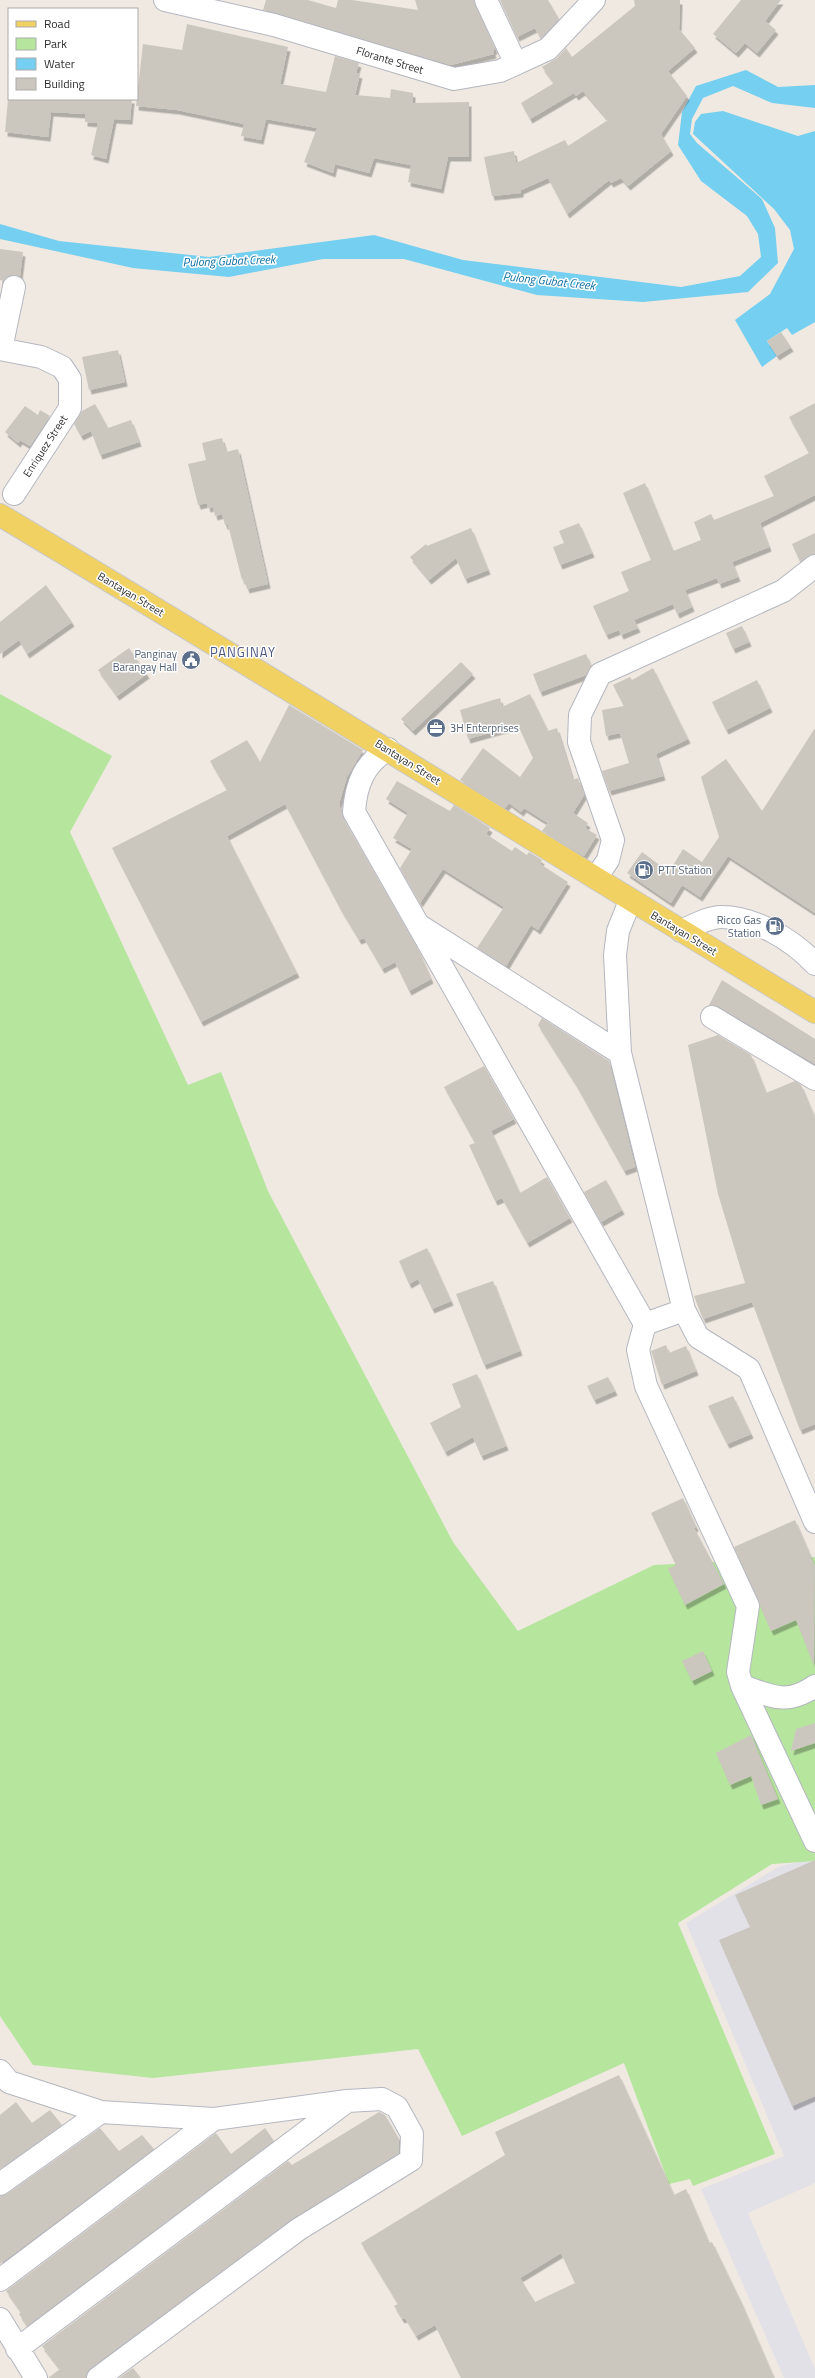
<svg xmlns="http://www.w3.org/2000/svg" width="815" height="2378" font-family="'Titillium Web',sans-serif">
  <defs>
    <filter id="shadow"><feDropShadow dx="2.5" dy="4.5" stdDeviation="0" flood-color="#0004"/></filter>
  </defs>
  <rect width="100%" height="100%" fill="#efe9e1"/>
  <!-- industrial -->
  <path fill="#e3e1e8" d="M815,1857V2183L748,2213L815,2369V2378H784L701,2189L784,2156L686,1923L778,1867Z"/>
  <!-- green -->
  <path fill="#b6e59e" d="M0,694L112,756L70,832L188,1085L221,1072L268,1191L453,1542L518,1631L654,1565L815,1557V1861L772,1864L678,1923L775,2154L693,2186L690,2179L669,2184L624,2063L462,2136L418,2049L153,2078L33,2065L0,2016Z"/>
  <!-- water -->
  <path fill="#75cff0" d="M746,70L778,87L815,85V108L772,103L733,86L703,98L692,119L690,134L697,143L762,199L775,228L778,263L748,292L643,302L537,295L404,259H323L229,277L133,268L0,239V224L59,241L209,257L374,235L463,260L681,287L740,276L761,257L758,234L747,216L701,181L678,145L682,112L696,86Z
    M723,111L798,136L815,131V322L792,335L787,328L767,341L777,356L762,367L735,320L770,294L794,249L790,230L774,209L693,134L695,122L701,114Z"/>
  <!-- building -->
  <path fill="#cbc7bf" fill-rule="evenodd" filter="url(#shadow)" d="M266,0H308L336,8L338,0H352L418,10L415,0H474L495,49L493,51L494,54L451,65L263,10Z
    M500,0H548L559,19L541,39L535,28L517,37Z
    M634,0H680L679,29L695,48L668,71L687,96L661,134L671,151L628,186L621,178L611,183L609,180L567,214L548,178L521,190V193L492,196L484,157L514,151L516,163L565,140L568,146L608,120L583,91L576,96L574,93L530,119L521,103L554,83L542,67L557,58L566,48L572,57L635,6Z
    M741,0H781L765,21L776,30L757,53L745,43L736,53L713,34Z
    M187,24L288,47L280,84L326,92L335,56L359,63L356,73L360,74L355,95L390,98L391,89L413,93V103L469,102V157H448L441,189L408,182L411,165L374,158L369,173L335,164L333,173L304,162L317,128L266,119L261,140L241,136L244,124L177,110L136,106L143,44L182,50Z
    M8,99H132L130,120L114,119L106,159L91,155L98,123L85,122V114L51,112L48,137L5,132Z
    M0,249L23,252L20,276L10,275L4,281L0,280Z
    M781,332L791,347L777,356L767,341Z
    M118,350L125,382L89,390L82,357Z
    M815,403V495L760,523L769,547L732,562L738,577L719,584L717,578L685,590L692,607L677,614L673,604L634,620L638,628L621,635L619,630L606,635L593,606L629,591L621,572L651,560L623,493L645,483L673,551L701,540L694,522L711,514L714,520L774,496L764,476L809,453L789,417Z
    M95,404L108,428L131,420L139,442L100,455L91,431L81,436L74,424L82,411Z
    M25,406L38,415L40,410L50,416L30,446L20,440L18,443L5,432Z
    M222,438L226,452L238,449L268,584L247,589L244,579L242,580L228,525H225L222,514L215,516L213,507L208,508L207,503L198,505L188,464L206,460L202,443Z
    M579,523L592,553L560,565L553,547L564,543L559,531Z
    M471,528L488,570L465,579L456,558L429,580L410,557L426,544L427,546Z
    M815,533V554L800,562L792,544Z
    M46,585L72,622L27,654L19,640L0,654V622Z
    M742,626L749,642L733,649L726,633Z
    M129,648L147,674L117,696L98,670Z
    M586,654L591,666L586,675L540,692L533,674Z
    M461,662L473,674L413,731L401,719Z
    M653,668L688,739L656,754L663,776L609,791L602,771L629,763L620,733L606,736L602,710L624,706L613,685L630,677L632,680Z
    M757,680L770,708L726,730L712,702Z
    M530,694L548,731L557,728L573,780L578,778L584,795L573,813L588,823L585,828L597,835L584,856L542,831L548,823L524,808L521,812L509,803L505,808L460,780L483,748L520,777L533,758L518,725L468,739L460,710L500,698L502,707Z
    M289,705L363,750L347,777L339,804L343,818L418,949L431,979L409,991L395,962L382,969L364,938L359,940L342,912L285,804L227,836L297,973L201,1022L112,848L227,790L210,761L247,740L260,762Z
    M815,728V913L728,856L700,897L682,885L671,903L627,873L642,852L669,872L683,849L702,862L719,837L701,777L726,759L762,811Z
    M397,781L450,811L454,805L490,828L486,834L512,851L515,847L527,855L529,852L542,860L540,864L568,882L538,930L531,925L506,966L477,948L504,907L443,869L420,903L400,868L412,849L393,838L408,813L386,799Z
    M722,980L815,1039V1064L718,1006L709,1005Z
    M542,1018L609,1061L635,1167L624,1171L576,1085L538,1025Z
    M718,1035L751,1055L766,1093L795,1081L801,1085L815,1118V1424L800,1430L752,1302L703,1319L694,1296L745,1283L718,1194L688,1045Z
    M484,1066L514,1119L491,1131L520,1193L547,1177L570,1218L527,1243L502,1198L495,1201L469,1145L475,1143L444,1087Z
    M606,1180L622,1210L601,1222L584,1192Z
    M427,1248L451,1301L432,1309L418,1279L409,1284L399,1261Z
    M493,1281L520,1351L484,1365L456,1294Z
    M666,1345L669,1353L686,1346L696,1371L662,1385L651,1351Z
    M477,1374L506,1446L481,1456L473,1437L445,1452L430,1423L461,1407L452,1384Z
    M608,1377L615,1391L594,1400L587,1386Z
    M733,1396L751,1434L727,1444L708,1406Z
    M683,1498L696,1527L694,1528L724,1584L685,1605L668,1569L676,1565L651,1513Z
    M795,1520L815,1566L814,1666L796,1620L771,1631L734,1547Z
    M703,1651L712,1671L692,1681L682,1661Z
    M815,1723V1743L791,1751L796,1729Z
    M751,1735L778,1799L761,1805L751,1776L730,1785L716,1753Z
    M815,1860V2096L792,2106L719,1940L750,1927L735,1895Z
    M619,2075L674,2195L686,2189L709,2243L712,2242L741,2302L774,2378H461L435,2325L416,2336L405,2318L402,2319L394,2306L398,2304L361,2243L505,2155L495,2132ZM561,2253L575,2283L535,2302L520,2278Z
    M16,2102L32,2123L50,2110L62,2125L0,2169V2115Z
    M379,2112L385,2115L399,2139V2153L292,2219L91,2368L86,2378H48L60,2369L42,2346L288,2161L292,2165Z
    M100,2128L119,2151L142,2135L154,2149L0,2264V2196L7,2194Z
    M265,2128L274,2141L27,2326L19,2314L21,2312L6,2291L216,2133L231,2154Z
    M133,2368L141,2378H119Z"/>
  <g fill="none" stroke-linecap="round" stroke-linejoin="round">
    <!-- minor casing -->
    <g stroke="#b4b7c1" stroke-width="24">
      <path id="minor" d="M165,0L274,25L454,79L500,71L548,49L594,0
        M486,0L516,64
        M0,349L41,357L62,367L70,379V408L14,494
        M1,349L14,287
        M388,749C364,764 356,784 354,812L645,1324L638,1350L646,1386L748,1606L738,1672L742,1686C772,1696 786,1706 815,1686
        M596,878L608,860L613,840L579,742L580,715L600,674L783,591L815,566
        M630,901L618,931L615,955L620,1053L684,1310L698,1337L749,1369L815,1522
        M420,926L620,1053
        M681,931C692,926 709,917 721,917C755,917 793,940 815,964
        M712,1017L815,1079
        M645,1324L684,1310
        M742,1686L815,1841
        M0,2071L9,2082L101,2112L214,2119L347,2101L382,2099L397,2107L412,2134L411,2160L299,2229L98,2378
        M0,2184L101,2112
        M0,2280L214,2119
        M0,2319L36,2378
        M17,2349L346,2102"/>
    </g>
    <!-- major casing -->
    <g stroke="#c9c9c9" stroke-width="24">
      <path id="major" d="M0,515C273,678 543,847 815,1012"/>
    </g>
    <!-- minor -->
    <use href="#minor" stroke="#fff" stroke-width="22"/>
    <!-- major -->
    <use href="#major" stroke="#f2d163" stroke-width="22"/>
  </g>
  <!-- icons -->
  <defs>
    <g id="civic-disc" transform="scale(1)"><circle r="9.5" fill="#5c6f8a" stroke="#fff"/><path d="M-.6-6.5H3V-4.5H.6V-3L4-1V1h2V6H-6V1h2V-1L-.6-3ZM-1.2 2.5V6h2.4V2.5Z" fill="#fff"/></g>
    <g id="office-disc" transform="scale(1)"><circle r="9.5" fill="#5c6f8a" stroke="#fff"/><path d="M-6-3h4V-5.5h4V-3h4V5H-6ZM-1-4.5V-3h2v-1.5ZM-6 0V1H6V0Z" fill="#fff"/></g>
    <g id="fuel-disc" transform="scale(1)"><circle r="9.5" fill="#5c6f8a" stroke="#fff"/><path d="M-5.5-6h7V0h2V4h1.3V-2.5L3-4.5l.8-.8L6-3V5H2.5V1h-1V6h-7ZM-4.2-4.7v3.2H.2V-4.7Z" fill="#fff"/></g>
  </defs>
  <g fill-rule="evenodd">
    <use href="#civic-disc" x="191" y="660"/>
    <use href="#office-disc" x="436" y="728"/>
    <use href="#fuel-disc" x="644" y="870"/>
    <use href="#fuel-disc" x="775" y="926"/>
  </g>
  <g text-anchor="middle" stroke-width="3" stroke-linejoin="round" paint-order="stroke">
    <!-- street labels -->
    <g font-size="11" fill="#2e2e2e" stroke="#fff">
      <text transform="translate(390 60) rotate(17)" y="4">Florante Street</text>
      <text transform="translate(45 446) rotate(-57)" y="4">Enriquez Street</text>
      <text transform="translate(131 594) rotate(31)" y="4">Bantayan Street</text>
      <text transform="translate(408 762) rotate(32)" y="4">Bantayan Street</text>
      <text transform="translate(684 933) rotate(31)" y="4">Bantayan Street</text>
    </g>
    <!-- service labels -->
    <g font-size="11" fill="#4e5e75" stroke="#fff" text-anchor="end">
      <text x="177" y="658">Panginay<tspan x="177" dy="13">Barangay Hall</tspan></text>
      <text x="450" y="732" text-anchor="start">3H Enterprises</text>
      <text x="658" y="874" text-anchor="start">PTT Station</text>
      <text x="761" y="924">Ricco Gas<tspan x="761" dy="13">Station</tspan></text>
    </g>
    <!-- water labels -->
    <g font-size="12" font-style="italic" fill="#0d6fa3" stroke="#fff">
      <text transform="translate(229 261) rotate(-2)" y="4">Pulong Gubat Creek</text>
      <text transform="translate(549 281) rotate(6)" y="4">Pulong Gubat Creek</text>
    </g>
    <!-- quarter labels -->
    <g font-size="13" letter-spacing="1" fill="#4d5680" stroke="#fff">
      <text x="243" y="657">PANGINAY</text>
    </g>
  </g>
  <!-- legend -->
  <rect x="8" y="8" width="130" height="92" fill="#ffffff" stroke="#ababab"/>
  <rect x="16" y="21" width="20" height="6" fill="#f2d163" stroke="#ababab"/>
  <text x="44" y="28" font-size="12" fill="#2e2e2e">Road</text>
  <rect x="16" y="38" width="20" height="12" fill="#b6e59e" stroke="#ababab"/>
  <text x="44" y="48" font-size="12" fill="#2e2e2e">Park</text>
  <rect x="16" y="58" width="20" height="12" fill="#75cff0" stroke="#ababab"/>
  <text x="44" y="68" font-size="12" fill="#2e2e2e">Water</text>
  <rect x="16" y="78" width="20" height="12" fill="#cbc7bf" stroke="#ababab"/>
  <text x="44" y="88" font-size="12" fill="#2e2e2e">Building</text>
</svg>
